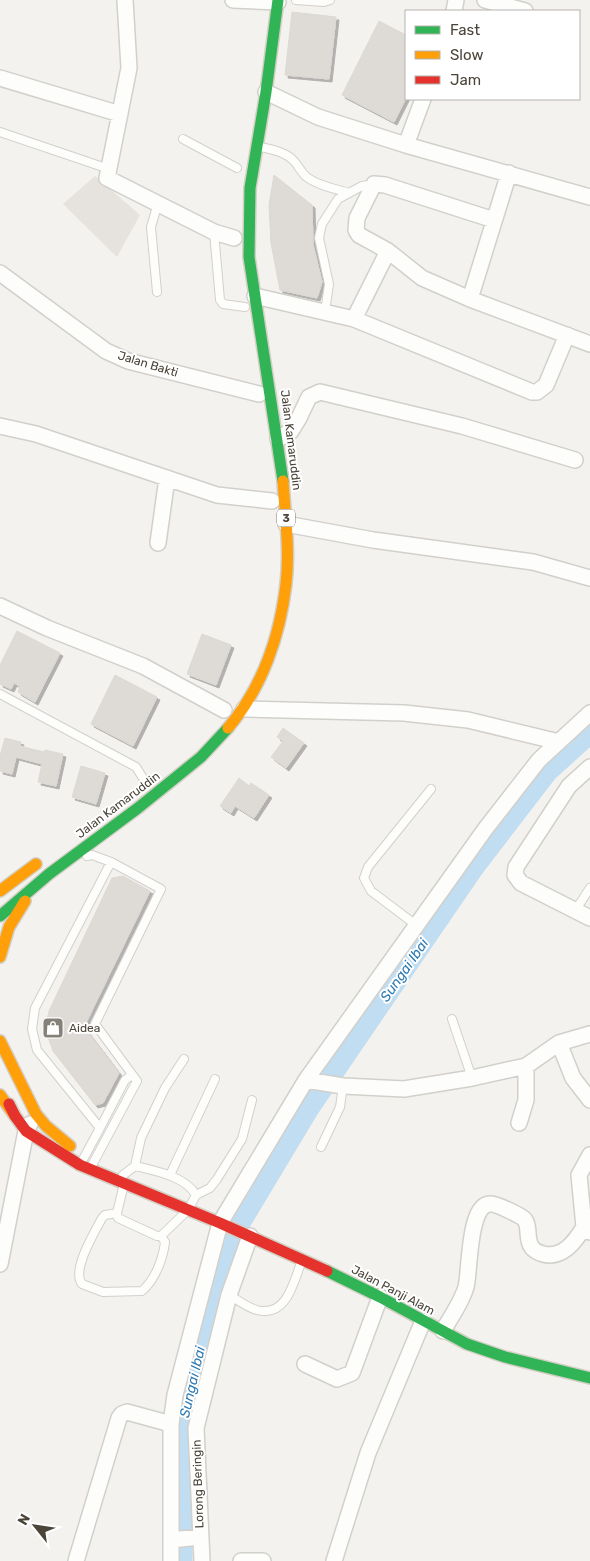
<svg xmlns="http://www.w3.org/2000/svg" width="590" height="1561" font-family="Rubik,sans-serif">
  <defs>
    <filter id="shadow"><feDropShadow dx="3" dy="3" stdDeviation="0" flood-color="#0004"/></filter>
  </defs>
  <rect width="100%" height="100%" fill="#f4f2ee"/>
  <!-- parking -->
  <path fill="#e6e3df" d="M95,176L140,215L117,257L63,204Z"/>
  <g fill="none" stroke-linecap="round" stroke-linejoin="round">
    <!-- river -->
    <path stroke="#c0ddf1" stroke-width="21" d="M240,1223L309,1108L474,867L547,772L590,733
      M182,1561V1419L193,1371L232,1238"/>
  </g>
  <!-- building -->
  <path fill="#dedbd6" stroke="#dcd9d4" filter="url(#shadow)" d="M292,12L336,17L329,79L285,75Z
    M379,21L406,35V98L394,122L342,95Z
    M274,175L312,205L313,245L322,282L317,298L280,290L271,243L269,205Z
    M17,631L60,653L35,702L18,692L20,686L14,683L11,689L0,684V665Z
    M202,634L231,645L216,685L187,674Z
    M115,675L157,697L133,746L91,724Z
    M283,728L304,743L286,768L271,757L283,741L277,737Z
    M5,738L21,742L20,746L44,752L45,750L63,754L56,786L38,782L42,764L16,757L12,774L0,771V756Z
    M81,766L105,773L96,804L72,797Z
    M239,778L249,786L251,783L269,795L254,818L235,806L231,813L220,806Z
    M123,876L150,891L84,1027L119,1073L103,1103L95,1105L53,1051L45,1029L49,1011L112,878Z"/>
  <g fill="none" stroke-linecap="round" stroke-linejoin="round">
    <!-- lane casing -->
    <g stroke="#d2d0cb" stroke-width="10">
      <path id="lane" d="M296,0L324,2L330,0
        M0,132L109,169
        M183,139L237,168
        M260,147C272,149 285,152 293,160C299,166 301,173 308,178C319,186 336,189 349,193
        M214,232L220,300L223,304L245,307
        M157,292L151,227L158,203
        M325,312L329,284L319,238L322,224L338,199L362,186L374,184
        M0,694L136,767L146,783
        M87,856L92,855L111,862
        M575,911L590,888
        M416,925L371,891L364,878L368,867L431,789
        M452,1019L472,1078
        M100,1128L125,1080L132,1075
        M321,1147L340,1107L343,1086
        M80,1165L100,1128L37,1050L32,1029L35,1008L111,862L161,889L95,1024L137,1081L90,1169
        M135,1166L141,1138L165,1088L184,1059
        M123,1175L135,1166C155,1171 185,1176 196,1195
        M170,1175L215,1079
        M124,1184L117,1213L118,1218L157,1236H161L188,1210L196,1195L210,1188L217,1179L242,1139L252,1100
        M117,1213L105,1215L102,1218C95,1232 71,1270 82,1284L103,1292L142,1291C155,1280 163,1259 165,1242L161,1236
        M229,1295C238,1300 248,1308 257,1310C287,1318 294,1281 302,1260"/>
    </g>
    <!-- street casing -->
    <g stroke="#d2d0cb" stroke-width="18">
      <path id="street" d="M125,0L129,68L107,178L214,232L234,238
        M233,0L278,2
        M485,0L525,11
        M454,11L456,0
        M0,78L120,114
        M266,92L318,117L406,145L590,197
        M406,145L423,99
        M494,220L385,185L374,184L357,218L356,230L359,235L388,251L422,278L470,299L590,344
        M0,273L106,351L128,361L259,394
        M255,296L354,319L388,251
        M470,299L509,173
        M354,319L532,392H537L546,385L567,335
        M0,426L36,434L217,495L272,501
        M278,439L291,431L299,418L309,397L320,392L462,426L575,460
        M286,524L373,540L533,562L590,578
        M158,543L167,478
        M0,606L47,628L143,666L224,710
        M244,709L404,713L468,720L559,742
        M590,767L569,786L516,867L515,875L521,883L590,918
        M559,1043L573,1078L590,1100
        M306,1080L343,1086L404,1089L472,1078L526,1066L559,1043L590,1034
        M519,1123L526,1100V1066
        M590,1155L579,1175L584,1227L590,1232
        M0,1264L26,1131L30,1124
        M443,1331C450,1318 462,1302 466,1287C470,1273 468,1202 491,1204C496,1204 521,1215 525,1220C530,1227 526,1238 531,1246C533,1250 539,1253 543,1254C562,1259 575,1242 584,1227
        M305,1364L337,1379L352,1373L380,1297
        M171,1540L200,1537
        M76,1561L119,1418L122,1414L127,1412L171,1424
        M171,1561V1424L175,1395L220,1223L306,1080L486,828L539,760L590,713
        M202,1561L196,1428L229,1295L250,1236
        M241,1561H263
        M334,1561L368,1453L423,1321"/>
    </g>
    <!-- fast casing -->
    <g stroke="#d3cfc5" stroke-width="14">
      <path id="fast" d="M278,0L266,92L250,188L249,257L283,481
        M0,916L49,874L138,808L201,757L228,728
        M327,1271L380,1297L467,1344L505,1357L590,1378"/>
    </g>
    <!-- slow casing -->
    <g stroke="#d3cfc5" stroke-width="14">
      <path id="slow" d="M228,728C262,688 280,636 286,584C290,550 285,515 283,481
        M0,891L36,864
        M0,957L9,927L25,901
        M0,1041L36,1114L46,1126L70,1146
        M0,1095L15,1116"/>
    </g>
    <!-- jam casing -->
    <g stroke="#d3cfc5" stroke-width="14">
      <path id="jam" d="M9,1104L15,1116L26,1131L80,1165L220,1223L327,1271"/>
    </g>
    <!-- lane -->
    <use href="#lane" stroke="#fdfdfc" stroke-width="8"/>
    <!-- street -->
    <use href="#street" stroke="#fdfdfc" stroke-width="15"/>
    <!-- fast -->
    <use href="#fast" stroke="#30b455" stroke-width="11"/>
    <!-- slow -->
    <use href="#slow" stroke="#ff9f0a" stroke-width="11"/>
    <!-- jam -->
    <use href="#jam" stroke="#e5322d" stroke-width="11"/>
  </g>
  <!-- icons -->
  <defs>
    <g id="shop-square" transform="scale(1.125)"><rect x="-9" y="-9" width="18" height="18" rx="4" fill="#868178" stroke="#fff"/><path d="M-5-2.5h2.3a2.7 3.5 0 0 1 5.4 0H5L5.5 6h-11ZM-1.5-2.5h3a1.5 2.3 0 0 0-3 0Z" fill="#fff"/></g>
  </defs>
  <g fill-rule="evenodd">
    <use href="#shop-square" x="53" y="1028"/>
  </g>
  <g text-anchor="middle" stroke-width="4" stroke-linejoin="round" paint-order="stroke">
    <!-- shield labels -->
    <rect fill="#fff" stroke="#817c74" stroke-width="1" x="277" y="509.5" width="18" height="17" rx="4"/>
    <g font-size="11" font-weight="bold" fill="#4b4439">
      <text x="286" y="522">3</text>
    </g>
    <!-- street labels -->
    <g font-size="12" fill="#4b4439" stroke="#fff">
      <text transform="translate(148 364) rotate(17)" y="4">Jalan Bakti</text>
      <text transform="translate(291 440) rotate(83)" y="4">Jalan Kamaruddin</text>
      <text transform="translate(118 805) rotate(-37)" y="4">Jalan Kamaruddin</text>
      <text transform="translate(393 1290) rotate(28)" y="4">Jalan Panji Alam</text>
      <text transform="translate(198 1484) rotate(-92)" y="4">Lorong Beringin</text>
    </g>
    <!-- poi labels -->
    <g font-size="12" fill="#4b4439" stroke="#fff" text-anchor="start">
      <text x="69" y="1032">Aidea</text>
    </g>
    <!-- water labels -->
    <g font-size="14" font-style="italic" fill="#2e7ab2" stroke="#fff">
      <text transform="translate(404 970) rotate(-55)" y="5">Sungai Ibai</text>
      <text transform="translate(192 1382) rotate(-77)" y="5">Sungai Ibai</text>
    </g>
  </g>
  <!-- legend -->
  <rect x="405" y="10" width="175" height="90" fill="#ffffff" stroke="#b7b4b0"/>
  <rect x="415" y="26" width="25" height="8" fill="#30b455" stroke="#b7b4b0"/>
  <text x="450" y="35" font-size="15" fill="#4b4439">Fast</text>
  <rect x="415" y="51" width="25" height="8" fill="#ff9f0a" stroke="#b7b4b0"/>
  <text x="450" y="60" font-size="15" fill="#4b4439">Slow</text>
  <rect x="415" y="76" width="25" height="8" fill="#e5322d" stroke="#b7b4b0"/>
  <text x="450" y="85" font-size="15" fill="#4b4439">Jam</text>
  <!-- north arrow -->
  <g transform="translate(35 1526) rotate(300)" stroke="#ffffff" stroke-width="4" paint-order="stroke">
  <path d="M0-4L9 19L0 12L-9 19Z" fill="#4b4439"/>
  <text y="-8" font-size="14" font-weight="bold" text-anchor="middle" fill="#4b4439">N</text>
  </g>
</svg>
